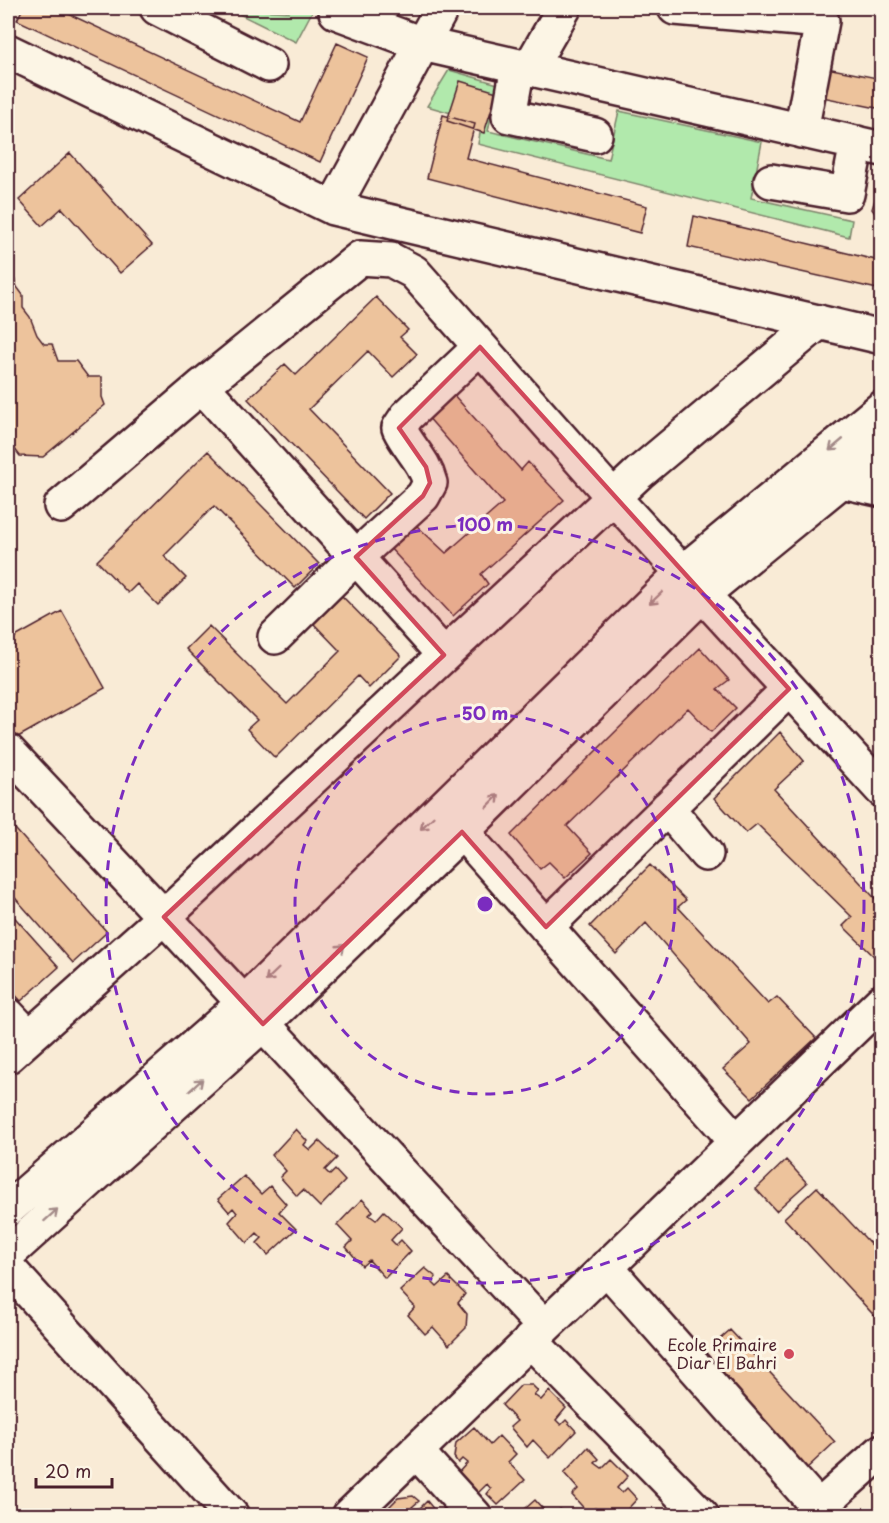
<svg xmlns="http://www.w3.org/2000/svg" width="889" height="1523" font-family="'Playpen Sans',sans-serif">
  <rect width="100%" height="100%" fill="#f9ebd6"/>
  <filter id="ink" filterUnits="userSpaceOnUse"><feTurbulence type="fractalNoise" baseFrequency=".0167" numOctaves="2"/><feDisplacementMap in="SourceGraphic" scale="12" xChannelSelector="R" yChannelSelector="G"/><feConvolveMatrix kernelMatrix="1 2 1 2 8 2 1 2 1" color-interpolation-filters="sRGB"/></filter>
  <g filter="url(#ink)">
    <!-- green -->
    <path fill="#b1e9ac" stroke="#7e846c" stroke-width="1.5" d="M227,8L289,12L290,8H314L296,42Z
      M449,70L498,84L488,131L608,159L619,111L762,142L751,198L852,220L849,237L478,144L482,122L427,106Z"/>
    <!-- building -->
    <path fill="#edc39c" stroke="#4a1f2b" stroke-width="1.5" d="M23,8H56L300,122L337,43L368,57L320,162L17,20Z
      M489,8H514L510,14Z
      M827,68L882,79V109L822,97Z
      M460,81L497,92L484,133L447,121Z
      M443,115L475,124L466,158L647,206L640,233L427,178Z
      M70,153L152,245L120,273L62,208L42,226L19,200Z
      M879,187L882,188V223L872,209Z
      M694,216L880,261L882,255V290L688,247Z
      M8,260L17,287L23,295V308L30,317L37,335L44,344H52L58,361H76L88,377H102V397L105,405L43,457L20,456L8,440Z
      M376,297L408,330L400,337L417,354L393,377L368,351L309,409L390,493L364,519L248,399L285,364L296,375Z
      M452,393L521,470L528,462L564,500L481,574L488,584L453,616L389,547L417,526L446,553L503,503L427,416Z
      M208,451L319,564L295,588L214,506L164,556L186,578L158,605L137,584L128,593L97,561Z
      M341,595L401,656L369,688L358,676L275,758L247,729L257,720L186,649L209,626L287,704L340,651L313,623Z
      M62,611L105,688L18,737L8,728V641Z
      M700,648L729,680L717,689L736,708L711,732L688,708L567,826L592,853L565,878L549,862L540,869L511,835Z
      M780,732L804,761L774,789L882,906V964L843,926L852,917L757,824L746,833L714,798Z
      M8,821L107,932L73,963L8,890Z
      M650,865L686,900L678,907L768,1004L777,997L816,1038L752,1098L723,1069L751,1044L646,923L616,954L590,926Z
      M8,910L59,967L21,1001L8,987Z
      M296,1129L307,1141L304,1145L310,1150L319,1141L337,1158L325,1170L330,1175L335,1170L345,1181L320,1207L303,1190L297,1196L280,1177L286,1171L272,1155Z
      M786,1160L807,1183L776,1211L756,1189Z
      M244,1176L261,1194L270,1186L286,1204L279,1212L296,1229L268,1255L257,1243L262,1238L257,1233L247,1243L229,1222L237,1213L233,1208L229,1212L218,1199Z
      M817,1187L882,1256V1324L784,1218Z
      M362,1199L373,1211L369,1215L376,1220L384,1211L402,1228L391,1240L396,1245L401,1240L411,1251L385,1278L369,1260L362,1266L346,1247L352,1241L337,1225Z
      M425,1268L436,1277L432,1282L437,1287L448,1277L465,1294L458,1303L467,1314L466,1328L449,1345L433,1327L425,1334L408,1315L415,1307L400,1291Z
      M730,1330L835,1442L805,1470L714,1371L727,1360L713,1345Z
      M521,1385H532L538,1391L534,1395L541,1400L549,1391L566,1408L556,1420L561,1425L566,1420L576,1431L550,1458L533,1440L527,1447L510,1427L517,1421L502,1405Z
      M474,1427L490,1445L499,1436L516,1454L508,1462L525,1480L498,1505L487,1494L491,1489L487,1484L477,1494L458,1473L467,1463L462,1459L458,1463L454,1457L456,1443Z
      M588,1447L599,1459L595,1463L602,1468L611,1459L628,1476L617,1488L622,1493L627,1488L637,1499L621,1516H602L595,1508L589,1514L572,1495L578,1489L564,1473Z
      M413,1496L419,1501L412,1507L417,1511L427,1501L436,1512L433,1516L382,1514L398,1498Z
      M535,1500L549,1516H517Z
      M560,1509L566,1516H553Z"/>
    <g fill="none" stroke-linecap="round" stroke-linejoin="round">
      <!-- minor casing -->
      <g stroke="#4a1f2b" stroke-width="38">
        <path id="minor" d="M157,8L269,65
          M336,8V12L422,44L882,149
          M442,8L333,208L882,337
          M675,8L822,21L801,131
          M8,51L333,208
          M518,66L509,116L595,135
          M529,69L564,8
          M771,181L847,194L857,143
          M202,386L444,655
          M841,481L882,490
          M61,506L202,386L360,258L391,260L414,272L613,497L882,790
          M275,637L356,557L423,496L430,483C424,460 409,449 399,428L407,416L480,347
          M8,751L164,917L544,1327
          M667,808L706,854
          M462,832L736,1141
          M546,927L789,689
          M8,1015L29,1037
          M8,1056L164,917L639,473L819,322
          M8,1209L244,1003L683,572L882,408
          M8,1254L263,1024L462,832L703,594L882,448
          M606,1267L818,1507
          M8,1268L232,1516
          M530,1340L702,1516
          M416,1451L475,1516
          M349,1516L882,1001
          M809,1516L882,1451"/>
      </g>
      <!-- minor -->
      <use href="#minor" stroke="#fcf5e5" stroke-width="33"/>
    </g>
    <!-- one-way arrows -->
    <defs><path id="oneway-shaft" d="M-6 0H5M1.5-3L5.5 0L1.5 3" fill="none" stroke-width="1.6" stroke-linecap="round" stroke-linejoin="round" transform="scale(1.5)"/></defs>
    <g stroke="#a38a88">
      <use href="#oneway-shaft" transform="translate(836 445) rotate(140)"/>
      <use href="#oneway-shaft" transform="translate(656 598) rotate(136)"/>
      <use href="#oneway-shaft" transform="translate(493 801) rotate(-45)"/>
      <use href="#oneway-shaft" transform="translate(427 823) rotate(136)"/>
      <use href="#oneway-shaft" transform="translate(338 951) rotate(-44)"/>
      <use href="#oneway-shaft" transform="translate(272 975) rotate(136)"/>
      <use href="#oneway-shaft" transform="translate(196 1085) rotate(-42)"/>
      <use href="#oneway-shaft" transform="translate(51 1215) rotate(-42)"/>
    </g>
  </g>
  <!-- marked area -->
  <path fill="#d1495b" fill-opacity="0.2" stroke="#d1495b" stroke-width="4.5" stroke-linejoin="round" d="M480,347L789,689L546,927L462,832L263,1024L164,917L444,655L356,557L423,496L430,483L426,467L399,428Z"/>
  <!-- distance rings -->
  <g fill="none" stroke="#7b2cbf" stroke-width="3" stroke-dasharray="10 8">
    <circle cx="485" cy="904" r="190"/>
    <circle cx="485" cy="904" r="379"/>
  </g>
  <!-- markers -->
  <circle fill="#d1495b" stroke="#fcf5e5" stroke-width="2" cx="789" cy="1354" r="6"/>
  <g text-anchor="middle" stroke-width="6" stroke-linejoin="round" paint-order="stroke">
    <!-- poi labels -->
    <g font-size="16" fill="#4a1f2b" stroke="#fcf5e5" text-anchor="end">
      <text x="777" y="1351">Ecole Primaire<tspan x="777" dy="18">Diar El Bahri</tspan></text>
    </g>
  </g>
  <circle cx="485" cy="904" r="9" fill="#7b2cbf" stroke="#fcf5e5" stroke-width="3"/>
  <g font-size="18" text-anchor="middle" font-weight="bold" fill="#7b2cbf" stroke="#fcf5e5" stroke-width="6" stroke-linejoin="round" paint-order="stroke">
    <text x="485" y="531">100 m</text>
    <text x="485" y="720">50 m</text>
  </g>
  <!-- margin -->
  <rect width="889" height="1523" fill="none" stroke="#fcf5e5" stroke-width="30"/>
  <rect x="15" y="15" width="859" height="1493" fill="none" stroke="#4a1f2b" stroke-width="2" filter="url(#ink)"/>
  <!-- scale -->
  <path d="M36 1478v9h76v-9" fill="none" stroke="#4a1f2b" stroke-width="3"/>
  <text x="45" y="1478" font-size="18" fill="#4a1f2b" stroke="#fcf5e5" stroke-width="4.5" paint-order="stroke">20 m</text>
</svg>
